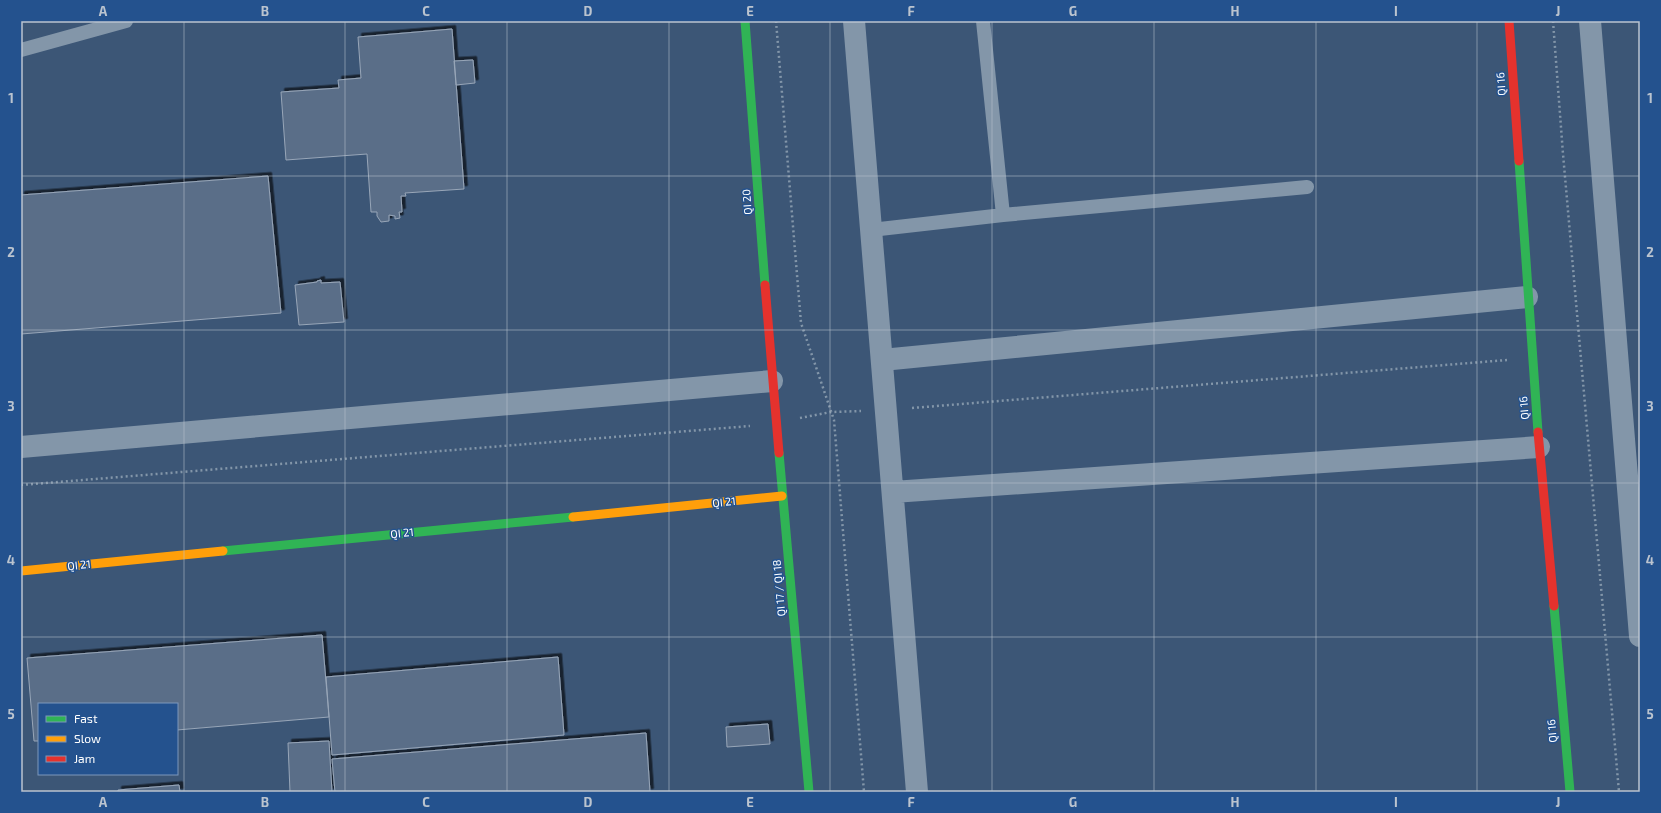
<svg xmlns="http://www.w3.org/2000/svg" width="1661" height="813" font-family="'Exo 2',sans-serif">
  <defs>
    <filter id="shadow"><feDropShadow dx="3.5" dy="-3.5" stdDeviation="0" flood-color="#0009"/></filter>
  </defs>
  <rect width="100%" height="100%" fill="#3c5676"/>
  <!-- building -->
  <path fill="#5a6e88" stroke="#98a6b8" filter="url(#shadow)" d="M452,29L464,189L405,193L406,196H401L402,212H399L400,218L395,219V216L389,215V221L381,222L377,216V212H371L367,154L286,160L281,92L339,88L338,80L361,78L358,37Z
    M473,60L475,83L456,85L454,61Z
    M268,176L281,313L21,334V195Z
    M321,280V283L340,282L344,322L299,325L295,285L317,282V281Z
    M322,635L329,717L177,730V704H39V741H34L27,658Z
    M558,657L564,735L332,755L326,677Z
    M768,724L770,744L727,747L726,727Z
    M646,733L650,792H335L332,759Z
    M329,741L332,792H290L288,743Z
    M179,785L180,792H118V790Z"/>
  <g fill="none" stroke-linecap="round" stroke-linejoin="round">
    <!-- path -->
    <path stroke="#8396a9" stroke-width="2.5" stroke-dasharray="2 3" stroke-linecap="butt" d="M776,21L801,323L834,420L864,792
      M1553,21L1563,154L1619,792
      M912,408L1507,360
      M800,418L831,412L861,411
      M21,485L750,426"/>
    <!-- lane -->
    <path stroke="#8396a9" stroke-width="14" d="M983,21L1003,215
      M21,50L126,21
      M871,230L1003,215L1307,187"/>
    <!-- street -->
    <path stroke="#8396a9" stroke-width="22" d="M854,21L917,792
      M1590,21L1640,636
      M882,360L1527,297
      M21,447L772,381
      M893,492L1539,447"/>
    <!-- fast -->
    <path stroke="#30b455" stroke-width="9" d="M745,21L765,285
      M1519,161L1538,432
      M779,453L809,792
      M223,551L573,517
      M1554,606L1570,792"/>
    <!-- slow -->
    <path stroke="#ff9f0a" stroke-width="9" d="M573,517L782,496
      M21,571L223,551"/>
    <!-- jam -->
    <path stroke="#e5322d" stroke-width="9" d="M1509,21L1519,161
      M765,285L779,453
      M1538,432L1554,606"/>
  </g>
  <!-- grid -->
  <path fill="none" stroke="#bbc4cf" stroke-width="1" stroke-opacity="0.55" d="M184,21V792M345,21V792M507,21V792M669,21V792M830,21V792M992,21V792M1154,21V792M1316,21V792M1477,21V792M21,176H1640M21,330H1640M21,483H1640M21,637H1640"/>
  <g text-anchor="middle" stroke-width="3" stroke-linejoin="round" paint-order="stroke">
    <!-- street labels -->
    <g font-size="11" fill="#fff" stroke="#24528e">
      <text transform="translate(1501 84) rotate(-94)" y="4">QI 16</text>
      <text transform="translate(747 202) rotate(-94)" y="4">QI 20</text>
      <text transform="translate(1524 408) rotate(-95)" y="4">QI 16</text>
      <text transform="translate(724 502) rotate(-6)" y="4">QI 21</text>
      <text transform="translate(402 533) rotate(-6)" y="4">QI 21</text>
      <text transform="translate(79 565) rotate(-6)" y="4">QI 21</text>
      <text transform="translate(779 588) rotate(-95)" y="4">QI 17 / QI 18</text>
      <text transform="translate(1552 731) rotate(-95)" y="4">QI 16</text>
    </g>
  </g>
  <!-- border -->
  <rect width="1661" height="813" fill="none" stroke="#24528e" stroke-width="44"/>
  <!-- legend -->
  <rect x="38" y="703" width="140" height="72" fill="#24528e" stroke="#7c97bb"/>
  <rect x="46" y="716" width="20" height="6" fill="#30b455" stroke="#7c97bb"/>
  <text x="74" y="723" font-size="12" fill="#ffffff">Fast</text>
  <rect x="46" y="736" width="20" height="6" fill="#ff9f0a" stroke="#7c97bb"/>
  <text x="74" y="743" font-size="12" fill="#ffffff">Slow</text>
  <rect x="46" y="756" width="20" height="6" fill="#e5322d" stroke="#7c97bb"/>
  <text x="74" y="763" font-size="12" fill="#ffffff">Jam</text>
  <rect x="22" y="22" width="1617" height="769" fill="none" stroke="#bbc4cf" stroke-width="1.5"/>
  <g font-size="13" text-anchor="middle" font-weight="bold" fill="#bbc4cf">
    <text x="103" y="16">A</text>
    <text x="265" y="16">B</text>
    <text x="426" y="16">C</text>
    <text x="588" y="16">D</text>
    <text x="750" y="16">E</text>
    <text x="911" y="16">F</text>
    <text x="1073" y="16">G</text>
    <text x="1235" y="16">H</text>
    <text x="1396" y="16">I</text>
    <text x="1558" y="16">J</text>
    <text x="11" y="103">1</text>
    <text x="1650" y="103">1</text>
    <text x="11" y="257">2</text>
    <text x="1650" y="257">2</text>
    <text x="11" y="411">3</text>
    <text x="1650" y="411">3</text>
    <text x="11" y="565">4</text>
    <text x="1650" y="565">4</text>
    <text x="11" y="719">5</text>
    <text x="1650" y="719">5</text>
    <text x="103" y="807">A</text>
    <text x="265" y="807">B</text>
    <text x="426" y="807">C</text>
    <text x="588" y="807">D</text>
    <text x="750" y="807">E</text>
    <text x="911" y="807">F</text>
    <text x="1073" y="807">G</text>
    <text x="1235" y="807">H</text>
    <text x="1396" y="807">I</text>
    <text x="1558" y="807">J</text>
  </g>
</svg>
